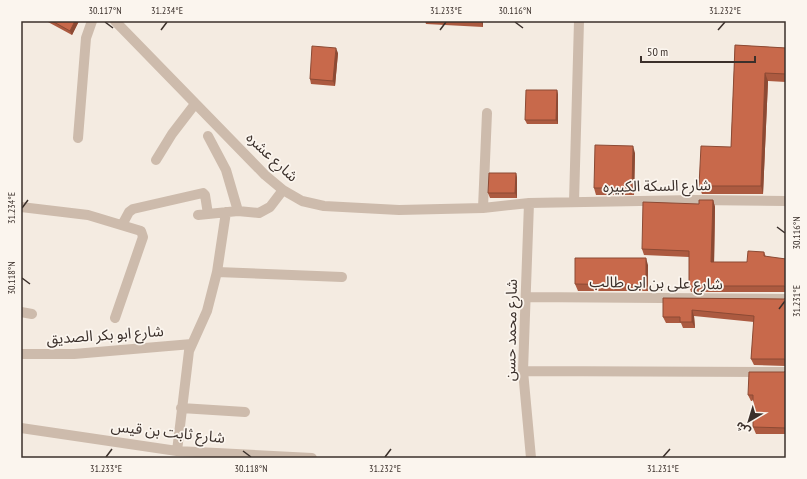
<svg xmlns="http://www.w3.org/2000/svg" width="807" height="479" font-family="'PT Sans Narrow','Noto Sans Arabic',sans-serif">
  <rect width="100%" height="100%" fill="#f4ebe1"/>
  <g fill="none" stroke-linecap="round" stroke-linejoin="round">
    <!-- minor -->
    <path stroke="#cdbbac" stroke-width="10" d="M115,21L265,175L283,190L302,201L324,206L399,210L483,208L529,203L695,200L786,201
      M208,136L226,170L238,211
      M78,138L86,38L92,21
      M156,160L172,134L195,104
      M574,202L579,21
      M529,203L523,371L531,458
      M21,207L88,215L141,231L143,237L115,318
      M483,208L487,113
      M198,215L238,211L259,213L270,207L283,190
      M122,225L129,212L133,209L203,193L205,195L208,214
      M217,272L342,277
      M526,297L786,299
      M21,312L32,314
      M21,354H74L192,344
      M523,371L786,372
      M181,408L245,412
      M21,428L177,451L312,458
      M177,451L189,351L207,311L217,272L226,212"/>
  </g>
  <!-- wall -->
  <path fill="#ac5a40" d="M47,21H79L72,35L48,22Z
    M425,21H483V27L426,24Z
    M735,45L786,48V82L768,81L763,194H702L699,186L731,147Z
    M338,53L335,86L311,84L310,79Z
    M557,90L558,95V124H527L525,120Z
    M635,153L634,195H596L594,188Z
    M516,173L517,178V198H490L488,193Z
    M713,200L715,207L714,262H747L764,252L766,257L786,259V292H691L689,286V257L644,255L642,249Z
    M648,265V291H578L575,284Z
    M663,298L784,299L786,298V366L754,365L751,359L754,322L694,316L695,328H683L681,323H666L663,317Z
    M786,371V434H756L753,427V401H751L748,395Z"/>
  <!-- shaded-wall -->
  <path fill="#8c4a34" d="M75,21H79L72,35L70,31Z
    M481,21H483V27Z
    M336,48L338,53L335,86L333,81Z
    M765,73L768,81L763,194L761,186Z
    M557,90L558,95V124L556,120Z
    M633,146L635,153L634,195L632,188Z
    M516,173L517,178V198L515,193Z
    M713,200L715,207L714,268L711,262Z
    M646,258L648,265V291L646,285Z
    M692,310L694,316L695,328L692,322Z"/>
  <!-- building -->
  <path fill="#c8694b" stroke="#8c4a34" d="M52,21H75L70,31Z
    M735,45L786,48V74L765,73L761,186H699L701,146L731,147Z
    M312,46L336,48L333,81L310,79Z
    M526,90H557L556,120H525Z
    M595,145L633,146L632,188H594Z
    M489,173H516L515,193H488Z
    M699,200H713L711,262H747L748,251L764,252V256L786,259V287L784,286H689V251L642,249L643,202L699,204Z
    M575,258H646V285L575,284Z
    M663,298L784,299L786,298V360L784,359H751L754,316L692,310V322H680V317H663Z
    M786,371V428L753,427V395H748L749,372H784Z"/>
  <!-- ticks -->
  <path fill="none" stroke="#3b302b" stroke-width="1.5" d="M105,22L113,28M515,22L523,28M161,30L167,22M440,30L446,22M718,30L725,22M22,208L28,200M777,227L785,233M22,278L30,284M779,309L785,301M243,451L251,457M106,457L112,449M385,457L391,449M663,457L670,449"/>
  <g text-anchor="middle" stroke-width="3.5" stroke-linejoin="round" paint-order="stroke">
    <!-- street labels -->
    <g font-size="15" fill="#3b302b" stroke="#fbf5ee">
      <text transform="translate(272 157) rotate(43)" y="5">شارع عشره</text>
      <text transform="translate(657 186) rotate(-1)" y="5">شارع السكة الكبيره</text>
      <text transform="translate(656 283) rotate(1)" y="5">شارع على بن ابى طالب</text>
      <text transform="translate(511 330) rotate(-89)" y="5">شارع محمد حسن</text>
      <text transform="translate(105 335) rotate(-4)" y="5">شارع ابو بكر الصديق</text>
      <text transform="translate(168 432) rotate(6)" y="5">شارع ثابت بن قيس</text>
    </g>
  </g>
  <!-- border -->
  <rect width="807" height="479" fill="none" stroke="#fbf5ee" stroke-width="44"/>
  <!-- north arrow -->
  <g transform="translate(749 421) rotate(218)" stroke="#fbf5ee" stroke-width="3" paint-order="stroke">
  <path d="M0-3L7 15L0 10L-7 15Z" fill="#3b302b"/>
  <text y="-6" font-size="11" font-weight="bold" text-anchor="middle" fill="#3b302b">ش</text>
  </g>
  <!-- scale -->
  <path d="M641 56v6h114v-6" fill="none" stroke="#3b302b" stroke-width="2"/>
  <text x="647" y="56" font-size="12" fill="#3b302b" stroke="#fbf5ee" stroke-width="3" paint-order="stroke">50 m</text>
  <rect x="22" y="22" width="763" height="435" fill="none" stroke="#3b302b" stroke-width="1.5"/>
  <g font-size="10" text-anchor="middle" fill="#3b302b">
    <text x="105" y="14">30.117°N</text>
    <text x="167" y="14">31.234°E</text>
    <text x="446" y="14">31.233°E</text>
    <text x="515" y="14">30.116°N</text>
    <text x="725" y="14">31.232°E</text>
    <text transform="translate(11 208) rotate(-90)" y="4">31.234°E</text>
    <text transform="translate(796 233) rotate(-90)" y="4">30.116°N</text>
    <text transform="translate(11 278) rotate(-90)" y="4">30.118°N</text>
    <text transform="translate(796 301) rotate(-90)" y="4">31.231°E</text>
    <text x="106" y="472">31.233°E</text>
    <text x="251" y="472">30.118°N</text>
    <text x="385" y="472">31.232°E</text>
    <text x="663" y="472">31.231°E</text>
  </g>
</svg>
